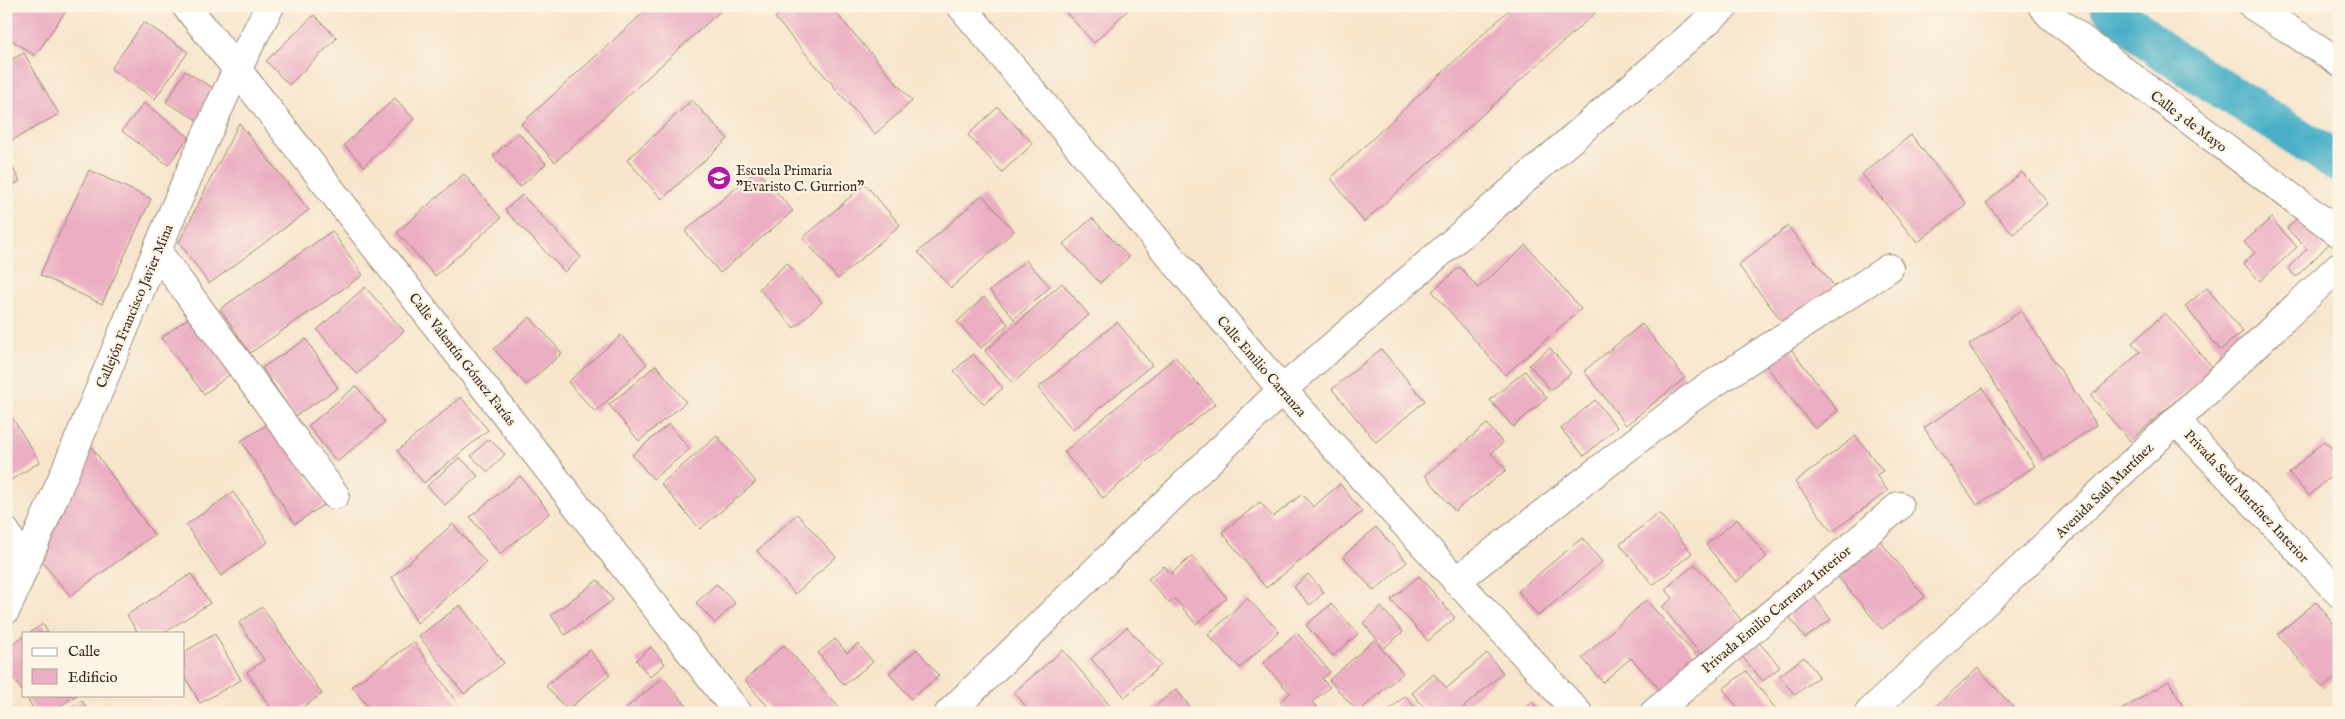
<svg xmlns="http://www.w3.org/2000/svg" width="2345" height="719" font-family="'IM FELL English',serif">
  <rect width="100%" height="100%" fill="#fcf5e5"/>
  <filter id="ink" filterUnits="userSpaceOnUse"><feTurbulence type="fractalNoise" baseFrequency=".02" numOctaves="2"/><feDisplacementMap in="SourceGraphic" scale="10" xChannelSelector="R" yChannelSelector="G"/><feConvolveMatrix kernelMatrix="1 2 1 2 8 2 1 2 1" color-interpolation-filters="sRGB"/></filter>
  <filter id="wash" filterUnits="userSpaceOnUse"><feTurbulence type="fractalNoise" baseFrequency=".0096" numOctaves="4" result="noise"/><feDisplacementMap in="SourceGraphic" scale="20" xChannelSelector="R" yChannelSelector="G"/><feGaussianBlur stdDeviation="1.12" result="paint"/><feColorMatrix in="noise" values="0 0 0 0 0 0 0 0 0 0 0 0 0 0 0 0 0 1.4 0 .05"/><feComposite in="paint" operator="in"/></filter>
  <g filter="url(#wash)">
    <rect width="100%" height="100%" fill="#f7e5cc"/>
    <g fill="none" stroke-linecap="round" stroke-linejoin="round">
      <!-- canal -->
      <path stroke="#48b0c7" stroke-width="39" d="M2109,6L2162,51L2339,163"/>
    </g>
    <g id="blocks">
      <!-- building -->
      <path fill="#ebaec2" d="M6,6H69L35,56L6,36Z
        M651,6H726L555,162L521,124Z
        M789,6H830L912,101L875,134L775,18Z
        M1060,6H1132L1094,43Z
        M1513,6H1590L1595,13L1364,222L1331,178Z
        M314,15L337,38L289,85L266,61Z
        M144,22L188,52L155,99L111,69Z
        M24,53L59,114L6,144V62Z
        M185,71L218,91L200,122L166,102Z
        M395,98L414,119L364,166L344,145Z
        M692,100L728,139L662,199L627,160Z
        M144,103L189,137L168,165L122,131Z
        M998,107L1033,144L1002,172L968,135Z
        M239,123L309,210L209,284L179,242Z
        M519,133L546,164L520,187L493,156Z
        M1911,135L1966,204L1917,243L1862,174Z
        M6,156L20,181L6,189Z
        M89,170L151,199L102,304L40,275Z
        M757,170L793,211L720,273L685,231Z
        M2022,172L2048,203L2013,234L1986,203Z
        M464,174L501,218L435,276L397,232Z
        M865,184L900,225L838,279L803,238Z
        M522,195L581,257L565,272L505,210Z
        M982,195L1014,231L951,288L918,252Z
        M2300,215L2329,244L2296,277L2288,268L2307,249L2287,229Z
        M1092,218L1129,257L1100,283L1063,244Z
        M2271,218L2297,247L2260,281L2243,263L2255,253L2244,242Z
        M1788,226L1838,291L1789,330L1738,265Z
        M332,231L363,275L250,353L220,309Z
        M1526,245L1581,309L1505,375L1432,291L1460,267L1478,288Z
        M1026,260L1050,287L1014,319L990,291Z
        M787,263L822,302L794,328L759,289Z
        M1062,283L1089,315L1013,383L985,351Z
        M365,287L404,331L357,374L317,330Z
        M2207,288L2243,332L2220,350L2185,306Z
        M984,297L1008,324L981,348L957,322Z
        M2021,311L2097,425L2045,460L1969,345Z
        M195,313L237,369L204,394L161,338Z
        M2165,313L2213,368L2130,441L2091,396L2140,352L2132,343Z
        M530,317L562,353L526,385L494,349Z
        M1117,322L1152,365L1073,430L1038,388Z
        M1642,324L1685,378L1626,425L1584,371Z
        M621,335L647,364L595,412L568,382Z
        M306,339L338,388L295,416L262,368Z
        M1785,341L1838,411L1815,429L1761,359Z
        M1550,348L1571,373L1551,390L1529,365Z
        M1381,349L1425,401L1376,442L1332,389Z
        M973,354L1003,388L984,404L954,371Z
        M1175,357L1215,404L1103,498L1064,452Z
        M656,365L686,402L639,441L609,405Z
        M1525,371L1547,398L1513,427L1490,400Z
        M356,386L385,422L337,462L308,426Z
        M1983,388L2035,466L1977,505L1924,428Z
        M461,397L488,430L424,483L397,451Z
        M1595,400L1617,427L1584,456L1561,429Z
        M6,408L40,462L6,483Z
        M271,422L325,504L295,524L241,441Z
        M669,424L690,449L653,479L632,455Z
        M1487,424L1503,443L1491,453L1506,470L1455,511L1425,475Z
        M717,436L756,482L700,529L661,484Z
        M1856,436L1883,471L1876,475L1888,491L1832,532L1795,482Z
        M489,439L505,454L488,472L471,456Z
        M2324,441L2339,456V469L2309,496L2289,473Z
        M91,446L154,535L70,596L36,554Z
        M460,457L478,476L445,505L427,486Z
        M520,476L550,513L500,554L470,517Z
        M1340,484L1362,512L1266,588L1222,532L1260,502L1273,517L1302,494L1313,507Z
        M233,492L268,542L221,576L186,525Z
        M1659,513L1692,553L1653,585L1620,544Z
        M797,514L836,557L795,594L757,551Z
        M1737,519L1767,557L1736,582L1706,545Z
        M453,524L486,563L417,623L392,577Z
        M1376,527L1407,562L1374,591L1343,556Z
        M1877,537L1925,597L1882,629L1834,572Z
        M1582,538L1602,562L1538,616L1518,591Z
        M1192,556L1227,598L1196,624L1175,599L1169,603L1148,579L1164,566L1171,574Z
        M1695,564L1746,626L1705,660L1662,607L1673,598L1665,589Z
        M191,574L210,603L164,633H138L127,615Z
        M1308,574L1324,592L1310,605L1294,587Z
        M1419,576L1455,618L1428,641L1391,600Z
        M598,580L613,600L565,635L551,615Z
        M716,584L735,603L715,623L696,603Z
        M1811,592L1831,620L1805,638L1785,611Z
        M1247,598L1279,631L1240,668L1208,635Z
        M1646,600L1701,661L1664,694L1631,658L1603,682L1582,658Z
        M2316,602L2339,630V675L2323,688L2278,634Z
        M1331,604L1358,634L1333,656L1306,625Z
        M460,605L504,663L464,694L419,636Z
        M262,607L322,694L294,713H274L247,672L264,660L239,623Z
        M1381,607L1403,632L1384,648L1363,623Z
        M43,624L48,633H29Z
        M1127,627L1161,665L1125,697L1091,659Z
        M1297,633L1330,672L1322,679L1330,687L1312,702L1318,708L1312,713H1289L1280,702L1290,693L1263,663Z
        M215,634L241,680L200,703L184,675V652Z
        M24,636V694L6,667V648Z
        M835,639L847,653L858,644L873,662L844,685L818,653Z
        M1756,639L1780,667L1763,681L1739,653Z
        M1374,640L1403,673L1358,712L1329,680Z
        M414,642L464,713H372L352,686Z
        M784,645L844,713H773L745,680Z
        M651,647L665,664L650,677L636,660Z
        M917,649L939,676L911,699L889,673Z
        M590,650L610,675L567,710L546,686Z
        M1063,650L1112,708L1106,713H1031L1014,692Z
        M1487,653L1503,673L1457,713H1429L1412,693L1434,674L1447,688Z
        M1804,657L1819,676L1795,695L1779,676Z
        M1978,668L2018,713H1928Z
        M1746,671L1779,713H1742L1723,689Z
        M663,678L691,711L632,713L627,707Z
        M2169,681L2187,713H2116Z
        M1176,689L1195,713H1147Z
        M25,695H77L50,713H36Z
        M1405,696L1420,713H1386Z
        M82,701L90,713H63Z
        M1532,702L1542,713H1520Z"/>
    </g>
  </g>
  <g filter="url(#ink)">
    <use href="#blocks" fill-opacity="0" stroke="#998875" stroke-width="1"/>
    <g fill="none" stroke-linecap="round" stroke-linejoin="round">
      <!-- street casing -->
      <g stroke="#998875" stroke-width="30">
        <path id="street" d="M186,6L236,68L738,713
          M961,6L1282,390L1578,713
          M157,251L335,495
          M2176,421L2339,593
          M6,532L25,566
          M1456,581L1690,399L1889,268
          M6,610C46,516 87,422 125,327C170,219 214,109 270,6
          M949,713L1282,390L1725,6
          M1654,713L1899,506"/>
      </g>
      <!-- secondary casing -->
      <g stroke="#998875" stroke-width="30">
        <path id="secondary" d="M2042,6L2051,16L2339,233
          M2253,6L2339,62
          M1869,713L2339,266"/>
      </g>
      <!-- street -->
      <use href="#street" stroke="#fff" stroke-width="28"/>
      <!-- secondary -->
      <use href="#secondary" stroke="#fff" stroke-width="28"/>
    </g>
  </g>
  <!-- icons -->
  <defs>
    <g id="university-disc" transform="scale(1.25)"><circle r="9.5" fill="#b5179e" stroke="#fcf5e5"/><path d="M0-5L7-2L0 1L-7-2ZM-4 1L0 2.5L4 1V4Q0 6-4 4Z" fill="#fff"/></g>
  </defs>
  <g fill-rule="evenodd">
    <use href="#university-disc" x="719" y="178"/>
  </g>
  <g text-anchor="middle" stroke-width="4.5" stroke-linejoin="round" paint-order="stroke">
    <!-- street labels -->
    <g font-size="14" fill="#3b2a1e" stroke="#fcf5e5">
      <text transform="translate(2189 121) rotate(37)" y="5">Calle 3 de Mayo</text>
      <text transform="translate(134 306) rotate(-67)" y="5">Callejón Francisco Javier Mina</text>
      <text transform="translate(463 359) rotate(52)" y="5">Calle Valentín Gómez Farías</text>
      <text transform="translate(1262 366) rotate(49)" y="5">Calle Emilio Carranza</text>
      <text transform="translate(2104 490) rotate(-44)" y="5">Avenida Saúl Martínez</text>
      <text transform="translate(2247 496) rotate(47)" y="5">Privada Saúl Martínez Interior</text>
      <text transform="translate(1776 609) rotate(-40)" y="5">Privada Emilio Carranza Interior</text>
    </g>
    <!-- poi labels -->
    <g font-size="14" fill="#3b2a1e" stroke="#fcf5e5" text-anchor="start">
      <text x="736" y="175">Escuela Primaria<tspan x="736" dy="16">"Evaristo C. Gurrion"</tspan></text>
    </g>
  </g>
  <!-- margin -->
  <rect width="2345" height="719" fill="none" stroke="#fcf5e5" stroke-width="25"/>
  <!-- legend -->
  <rect x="22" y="632" width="162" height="65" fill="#fcf5e5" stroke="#afa495"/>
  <rect x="32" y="648" width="25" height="8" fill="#ffffff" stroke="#afa495"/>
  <text x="68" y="656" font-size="15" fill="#3b2a1e">Calle</text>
  <rect x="32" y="669" width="25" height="15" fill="#ebaec2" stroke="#afa495"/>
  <text x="68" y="682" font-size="15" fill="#3b2a1e">Edificio</text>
</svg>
